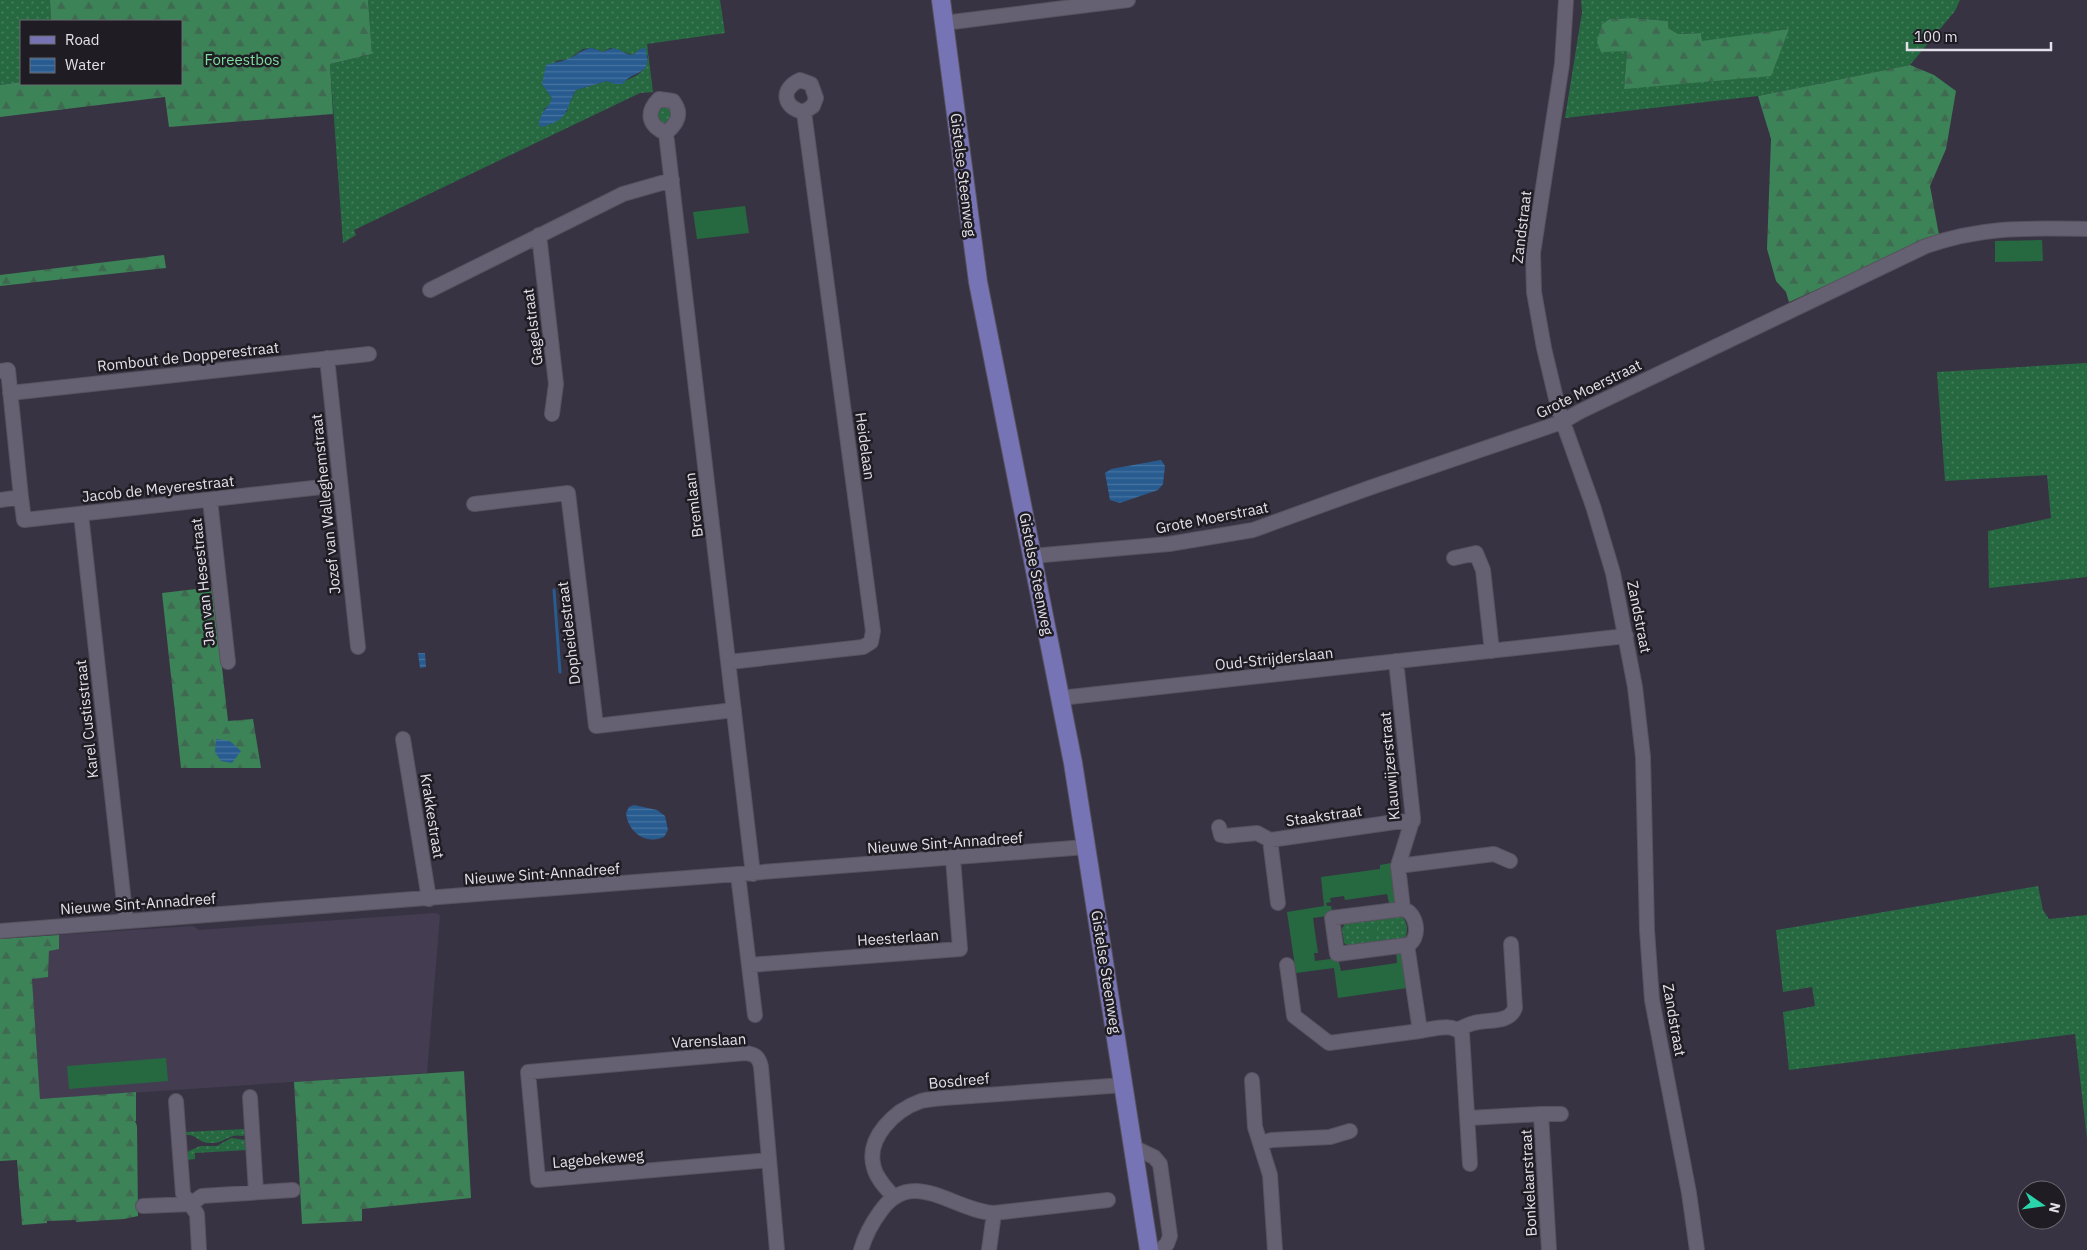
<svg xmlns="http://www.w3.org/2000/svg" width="2087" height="1250" font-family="'IBM Plex Sans',sans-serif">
  <defs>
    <pattern id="grass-dots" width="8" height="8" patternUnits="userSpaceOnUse" patternTransform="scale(1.25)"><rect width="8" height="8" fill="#266941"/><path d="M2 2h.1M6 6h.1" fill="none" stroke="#457e5d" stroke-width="1.8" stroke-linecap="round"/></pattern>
    <pattern id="forest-firs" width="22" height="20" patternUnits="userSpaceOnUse" patternTransform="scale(1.25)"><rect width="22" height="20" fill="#3c8357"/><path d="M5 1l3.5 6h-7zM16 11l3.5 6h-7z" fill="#3f6950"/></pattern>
    <pattern id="park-crowns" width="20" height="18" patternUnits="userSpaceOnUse" patternTransform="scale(1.25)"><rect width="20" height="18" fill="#266941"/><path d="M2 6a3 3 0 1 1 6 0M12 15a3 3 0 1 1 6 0" fill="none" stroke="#457e5d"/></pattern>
    <pattern id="water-rules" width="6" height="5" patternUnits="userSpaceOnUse" patternTransform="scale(1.25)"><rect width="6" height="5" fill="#285c90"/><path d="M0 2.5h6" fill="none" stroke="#4773a0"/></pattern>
  </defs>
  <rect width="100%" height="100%" fill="#383343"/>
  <!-- built -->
  <path fill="#443d52" d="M436,913L440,915L427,1073L40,1099L32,978L48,977L49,951L59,948V935L193,926L199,930Z"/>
  <!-- grass -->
  <path fill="url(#grass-dots)" fill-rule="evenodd" d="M0,0H50L51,21H21V82L0,85Z
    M368,0H720L725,33L647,44L653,92L640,93L354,230L356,235L343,243L330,64L372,54ZM592,48L603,52L610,48L633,55L640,49L648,56C646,76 631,78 615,84L607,81L576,90L568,106L567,112L543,110L551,104L552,98L542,84L556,61L569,59L583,49Z
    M1581,0H1960L1955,11L1910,65L1758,96L1565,118L1582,12ZM1634,18L1668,21V28L1678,34L1701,33L1702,42L1788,29L1624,89L1627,51L1602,24L1611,19Z
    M662,103L675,110L668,124L664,125L654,118Z
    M2087,363V577L1989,588L1988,531L2051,518L2047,475L1945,481L1937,372Z
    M2038,886L2043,910L2049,919L2087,915V1139L2075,1034L1789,1070L1783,1012L1815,1006L1812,987L1783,992L1776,930Z
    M1401,916C1407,920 1408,930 1406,936L1402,939L1349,946L1344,943L1342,929L1345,923Z
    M245,1129L246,1133L243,1136C228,1133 225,1143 212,1143C198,1144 198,1134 186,1135V1132Z
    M231,1138L246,1140L247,1150L195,1153V1159L187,1160V1152L200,1146H217Z"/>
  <!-- forest -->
  <path fill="url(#forest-firs)" d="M50,0H368L372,54L330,64L333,114L169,127L165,97L0,117V85L21,82L181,84V21H51Z
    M1634,18L1668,21V28L1678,34L1701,33L1702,41L1789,29L1771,76L1624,89L1627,51L1601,52L1597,42L1602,24L1610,19Z
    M1910,65L1934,75L1956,91L1946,149L1930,186L1939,235L1789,302L1786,292L1776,281L1767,249L1771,139L1758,96Z
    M164,255L166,268L0,286V275Z
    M213,587L228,721L253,719L261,768H181L162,593Z
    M59,935V949L49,951L48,977L32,979L40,1099L136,1092V1121H135L137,1126L138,1216L124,1219L76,1222V1220L47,1221V1223L22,1225L17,1160L0,1161V939Z
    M464,1071L471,1198L362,1209V1221L302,1224L294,1082Z"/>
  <!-- park -->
  <path fill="url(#park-crowns)" d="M1379,925V935L1370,937L1369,926Z"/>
  <!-- garden -->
  <path fill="#266941" d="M745,206L749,233L697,239L693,212Z
    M2042,240L2043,261L1995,262V241Z
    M1391,863L1395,906L1390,907L1387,894L1345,900L1344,896L1330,898L1331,902L1326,903L1327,906H1331L1333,915L1313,918L1318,953H1314L1315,961L1338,958L1341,971L1397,963L1396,950L1401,949L1407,988L1338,998L1334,968L1296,973L1287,912L1324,906L1321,877L1380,869V865Z
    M166,1058L168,1081L69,1089L67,1066Z"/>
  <!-- water -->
  <path fill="url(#water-rules)" d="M592,48L603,52C620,43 619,54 633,55L640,49L645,48C655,77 631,70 623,84H615L607,81L576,90C563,113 571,118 542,127L539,125C540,110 549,109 552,98L542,84L546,65C554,62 563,62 570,58C579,54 582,49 592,48Z
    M1161,460L1165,466L1163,484L1158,490L1120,503L1110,500L1105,473L1111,469Z
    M418,653H425L426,667L420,668Z
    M216,739L230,741L241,751L232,763L221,761L215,752Z
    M634,805L657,810L665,816L668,830L664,837C645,845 628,832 626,813L629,807Z"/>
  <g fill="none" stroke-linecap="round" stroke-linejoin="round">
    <!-- stream -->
    <path stroke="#285c90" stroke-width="3" d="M554,590L560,672"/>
    <!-- minor casing -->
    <g stroke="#57525f" stroke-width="16">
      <path id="minor" d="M1566,0L1562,64L1533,253L1534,292L1544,348L1559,411L1593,506L1613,573L1635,687L1643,757L1647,930L1652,1000L1689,1193L1697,1250
        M944,23L1128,0
        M666,133C649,126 645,113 659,99L673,101C683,114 677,124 666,133L753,874
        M539,235L556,384L552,414
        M430,290L623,194L672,180
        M327,358L358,647
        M0,371L8,370L21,497
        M10,393L369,354
        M0,500L21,497L24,520L340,485
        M210,500L228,662
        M474,504L568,493L596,726L734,710
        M81,514L126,921
        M1032,556L1169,544L1253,530L1369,488L1562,422L1579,412L1926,246C1983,226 2028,228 2087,229
        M1454,558L1476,553L1483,570L1492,651
        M1396,661L1413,818L1398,866L1403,909C1418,913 1421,940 1407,945L1420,1031C1434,1029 1452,1022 1462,1034L1470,1164
        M729,662L863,647L871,642L873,631L804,112L813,106L816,98L811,84L800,80C780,89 783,108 804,112
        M1060,698L1626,636
        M403,739L429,899
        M1219,827L1221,835L1226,836L1257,833L1270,840L1395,822L1413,821
        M1270,840L1278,903
        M1398,866L1494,854L1510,861
        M738,875L755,1015
        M1403,909L1332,918L1337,954L1407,945
        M0,931L1086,847
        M749,965L960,949L953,858
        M1287,965L1294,1016L1329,1043L1420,1031
        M1459,1029C1464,1027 1469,1024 1474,1023C1488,1019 1509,1024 1515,1008L1511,944
        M1252,1080L1255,1127L1270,1175L1275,1250
        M250,1097L256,1192
        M176,1101L183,1194L197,1214L199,1250
        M1541,1114H1561
        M1469,1118L1541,1114L1549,1250
        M1260,1143L1272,1140L1330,1137L1350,1131
        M1133,1147L1154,1157L1160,1164L1170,1236L1167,1244L1160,1250
        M769,1160L538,1180L528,1072L745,1053C755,1054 759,1057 761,1067L777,1250
        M893,1196C886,1188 877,1179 874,1168C865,1138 895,1110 921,1101C928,1099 936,1099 944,1098L1124,1085
        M143,1206L191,1204L202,1196L293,1190
        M861,1250C865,1236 872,1223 880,1212C912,1165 953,1211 994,1213L1108,1200
        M989,1250L994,1213"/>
    </g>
    <!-- major casing -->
    <g stroke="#57525f" stroke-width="20">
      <path id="major" d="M941,0L978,282L1073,763L1149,1250"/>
    </g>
    <!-- minor -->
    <use href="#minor" stroke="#666172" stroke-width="14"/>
    <!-- major -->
    <use href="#major" stroke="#7774b6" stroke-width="18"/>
  </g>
  <g text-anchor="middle" stroke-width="5" stroke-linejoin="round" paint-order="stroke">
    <!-- park labels -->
    <g font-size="15" fill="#7ddf9f" stroke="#1f1d23">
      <text x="242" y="65">Foreestbos</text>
    </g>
    <!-- street labels -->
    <g font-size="15" fill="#e3e0ea" stroke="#1f1d23">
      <text transform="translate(963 175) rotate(83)" y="5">Gistelse Steenweg</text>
      <text transform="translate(1522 227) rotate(-83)" y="5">Zandstraat</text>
      <text transform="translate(533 327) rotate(-97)" y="5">Gagelstraat</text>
      <text transform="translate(188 357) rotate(-6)" y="5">Rombout de Dopperestraat</text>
      <text transform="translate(1589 389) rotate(-26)" y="5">Grote Moerstraat</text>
      <text transform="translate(865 446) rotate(82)" y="5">Heidelaan</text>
      <text transform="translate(158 489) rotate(-6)" y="5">Jacob de Meyerestraat</text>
      <text transform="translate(326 504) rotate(-96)" y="5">Jozef van Walleghemstraat</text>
      <text transform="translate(694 505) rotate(-97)" y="5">Bremlaan</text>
      <text transform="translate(1212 518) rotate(-11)" y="5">Grote Moerstraat</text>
      <text transform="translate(1036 574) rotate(79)" y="5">Gistelse Steenweg</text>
      <text transform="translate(203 582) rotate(-96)" y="5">Jan van Hesestraat</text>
      <text transform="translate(1639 617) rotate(79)" y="5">Zandstraat</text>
      <text transform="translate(569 633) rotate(-97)" y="5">Dopheidestraat</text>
      <text transform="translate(1274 659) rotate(-6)" y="5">Oud-Strijderslaan</text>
      <text transform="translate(87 719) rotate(-96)" y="5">Karel Custisstraat</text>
      <text transform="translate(1390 766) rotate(-95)" y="5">Klauwijzerstraat</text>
      <text transform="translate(432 816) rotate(81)" y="5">Krakkestraat</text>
      <text transform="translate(1324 816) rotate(-8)" y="5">Staakstraat</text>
      <text transform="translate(945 843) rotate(-4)" y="5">Nieuwe Sint-Annadreef</text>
      <text transform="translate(542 874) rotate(-4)" y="5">Nieuwe Sint-Annadreef</text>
      <text transform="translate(138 904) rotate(-4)" y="5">Nieuwe Sint-Annadreef</text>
      <text transform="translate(898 938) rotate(-4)" y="5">Heesterlaan</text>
      <text transform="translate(1106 972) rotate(81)" y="5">Gistelse Steenweg</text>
      <text transform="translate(1674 1020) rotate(80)" y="5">Zandstraat</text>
      <text transform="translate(709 1041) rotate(-3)" y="5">Varenslaan</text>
      <text transform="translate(959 1081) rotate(-5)" y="5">Bosdreef</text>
      <text transform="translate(598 1159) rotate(-5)" y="5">Lagebekeweg</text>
      <text transform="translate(1529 1183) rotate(-93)" y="5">Bonkelaarstraat</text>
    </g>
  </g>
  <!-- legend -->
  <rect x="20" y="20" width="162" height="65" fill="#1f1d23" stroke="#6d6b73"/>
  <rect x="30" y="36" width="25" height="8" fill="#7774b6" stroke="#6d6b73"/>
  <text x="65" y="45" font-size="15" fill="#e3e0ea">Road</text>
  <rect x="30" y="58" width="25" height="15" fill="url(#water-rules)" stroke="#6d6b73"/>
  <text x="65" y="70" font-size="15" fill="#e3e0ea">Water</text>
  <!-- north arrow -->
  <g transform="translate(2042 1205) rotate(103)"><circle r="24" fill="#1f1d23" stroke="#6d6b73"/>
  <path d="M0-4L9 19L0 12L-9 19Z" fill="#2ad5ac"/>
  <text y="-8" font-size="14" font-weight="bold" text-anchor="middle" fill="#e3e0ea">N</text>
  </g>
  <!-- scale -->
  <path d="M1907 42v8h144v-8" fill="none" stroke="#e3e0ea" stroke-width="2.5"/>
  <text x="1914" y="42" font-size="15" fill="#e3e0ea" stroke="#1f1d23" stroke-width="4" paint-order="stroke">100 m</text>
</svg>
